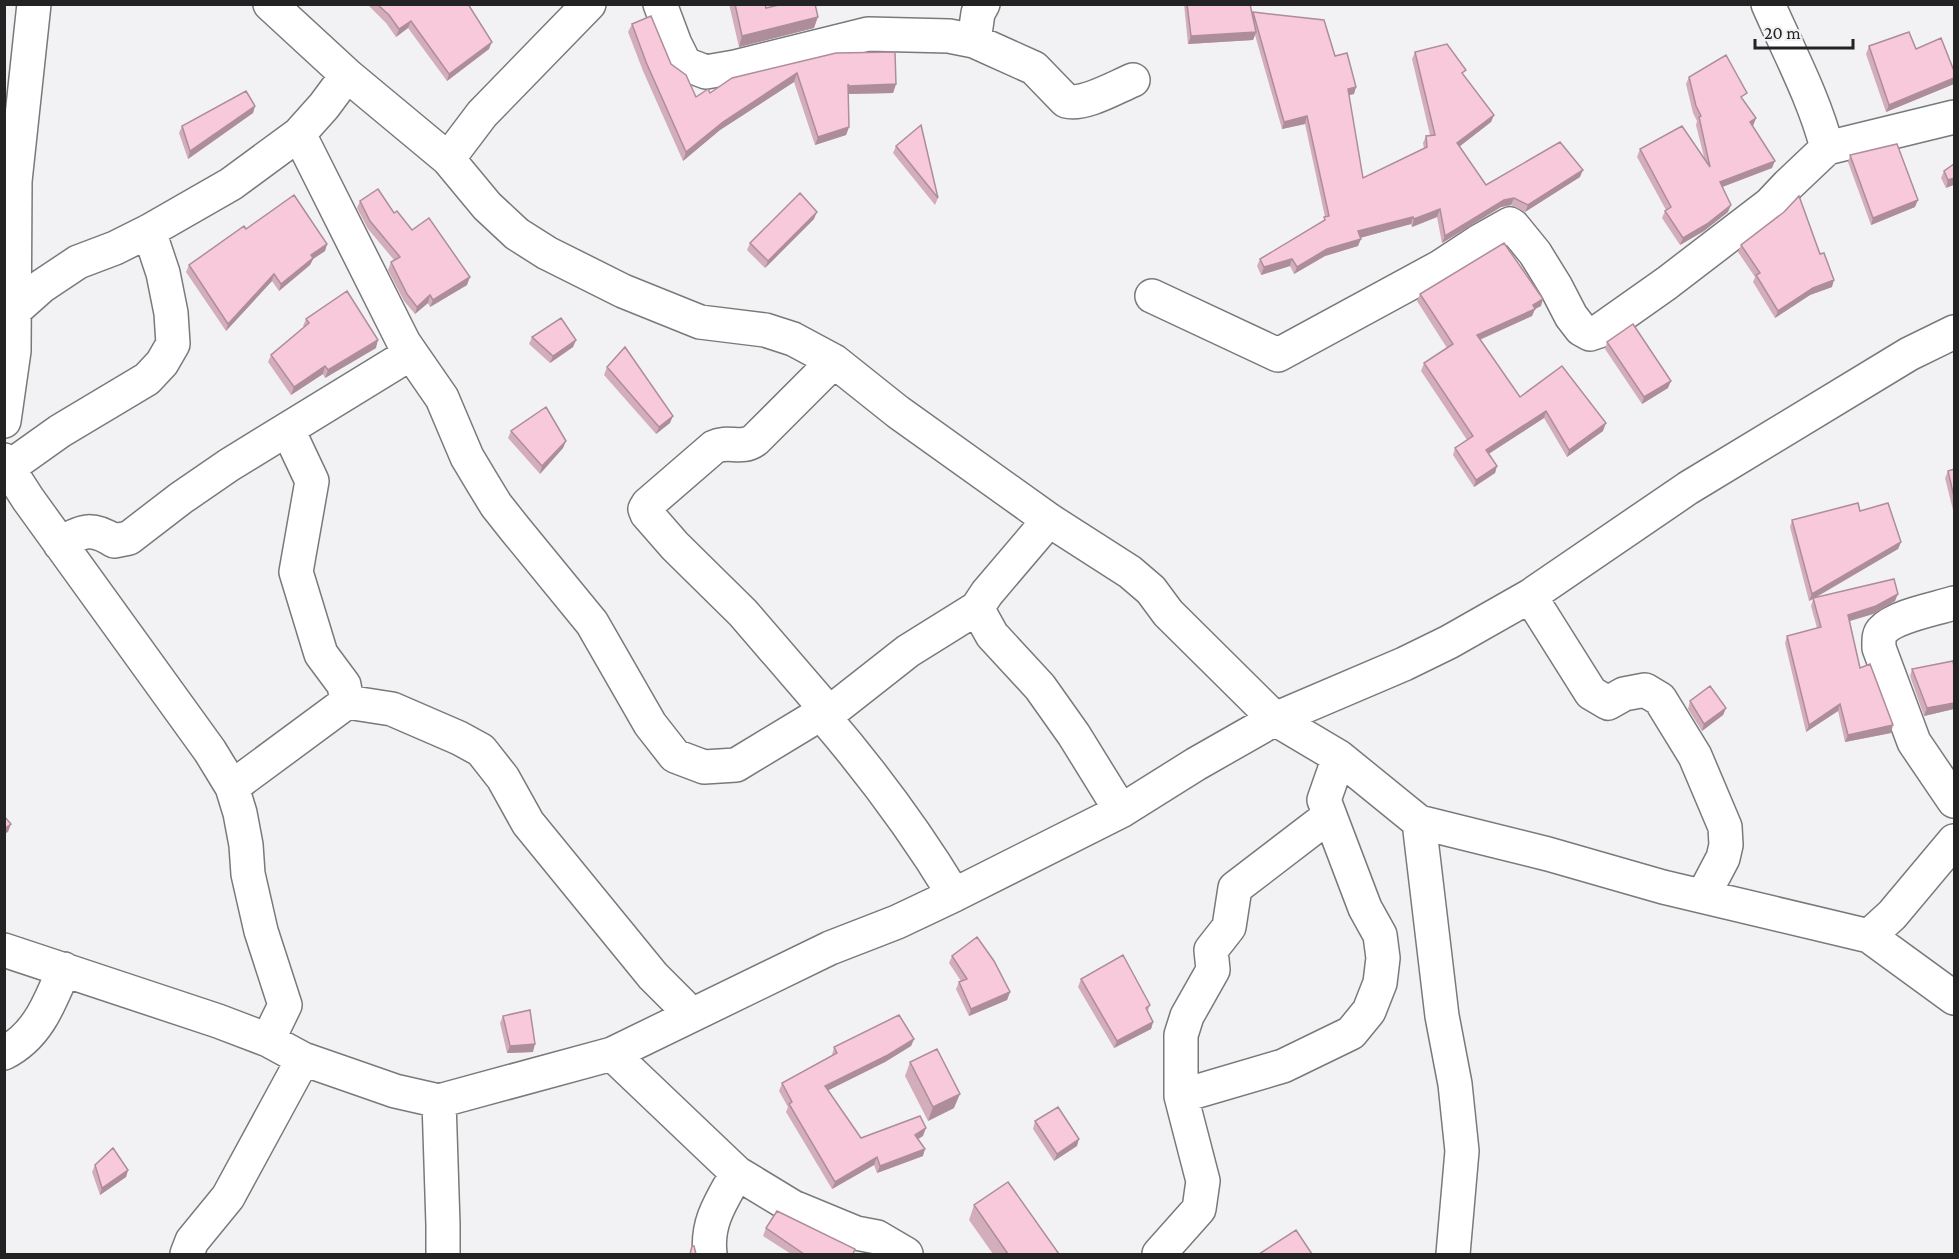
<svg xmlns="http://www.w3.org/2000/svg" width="1959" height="1259" font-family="'Crimson Pro',serif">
  <rect width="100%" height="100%" fill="#f2f2f5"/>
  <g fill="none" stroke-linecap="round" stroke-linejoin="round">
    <!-- street casing -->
    <g stroke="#79797b" stroke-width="36">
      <path id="street" d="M270,4L347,75L448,159L487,206L517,234L547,253L623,291L700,322L765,330L793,339L834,361L898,412L1049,520L1130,572L1151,590L1168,613L1275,719L1339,757L1419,822L1442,1016L1455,1084L1462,1151L1453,1254
        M660,4L675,44L685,64L706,72L735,67L868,34L949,36L974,41L1034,68L1066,101C1084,106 1116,87 1133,80
        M1768,4C1789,52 1814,98 1827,148
        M974,41L978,13L983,4
        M299,134L404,343L442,398L467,457L482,482L496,505L515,529L592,623L650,724L675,756L704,767L736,765L817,716L824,717C872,773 916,832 954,895
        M448,159L482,114L589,4
        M1152,296L1278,355L1440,267L1478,242L1510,224L1513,226L1535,253L1556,287L1571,316L1581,329L1590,334L1599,331L1667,283L1770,204L1788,185L1827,148L1954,117
        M4,313L15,310L42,286L78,262L115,248L149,231L231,184L299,134L324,106L347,75
        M834,361L755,440C742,450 728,440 714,447L648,504L645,509L647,514L675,546L743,613L818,700L824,717L908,651L977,608
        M4,421L14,351L15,181L34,4
        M4,460L8,468L28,499L210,751L232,787L240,813L246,845L248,874L261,931L285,1005L268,1040
        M8,468L60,431L147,379L162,363L173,344L171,313L163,273L149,231
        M1049,520L987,593L977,608L992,635L1040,687L1074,735L1121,811
        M60,544C82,531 91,526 114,541L129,538L181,498L229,465L410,354
        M1530,596L1591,693L1608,703L1624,694L1645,690L1660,699L1695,756L1725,827L1726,845L1723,858L1703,896
        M1954,603C1936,609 1895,616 1883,630C1878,634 1879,642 1879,648L1914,742L1954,801
        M347,702L392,709L459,738L481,750L503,778L528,823L653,976L691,1014
        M232,787L347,702L344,685L321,654L296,572L312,481L288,430
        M1419,822L1548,854L1663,887L1869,936L1954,998
        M1869,936L1892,915L1954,841
        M4,950L218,1021L268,1040L303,1059L352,1076L395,1091L439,1101L612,1054L830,948L897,922L954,895L1121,811L1196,764L1275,719L1404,664L1449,642L1530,596L1688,488L1909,354L1954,332
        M4,1053C38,1036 50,1002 64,969
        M612,1054L737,1173L793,1207L856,1233L877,1237L906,1254
        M1181,1096L1283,1066L1351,1033L1369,1011L1380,983L1383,958L1380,935L1365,908L1324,800L1339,757
        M439,1101L443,1225V1254
        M187,1254L192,1241L228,1197L303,1059
        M710,1254C706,1222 722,1200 737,1173
        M1159,1254L1199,1209L1203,1181L1181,1096V1035L1187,1016L1213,970L1211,950L1229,927L1235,888L1329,816"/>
    </g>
    <!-- street -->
    <use href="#street" stroke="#fff" stroke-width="33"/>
  </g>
  <!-- wall -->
  <path fill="#d4adbb" d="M367,4H468L489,49L447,81L408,28L396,37L386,23Z
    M729,4H765L766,8L814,28L739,47Z
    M1184,4H1250L1252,14L1253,12L1335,56L1356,87L1354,94L1349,95L1363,178L1424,149L1423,143L1426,136L1430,135L1412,59L1415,52L1464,76L1494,115L1491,122L1460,146L1486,185L1580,177L1525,212L1511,205L1501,207L1442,243L1437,217L1412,227L1411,224L1360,238L1358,246L1325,256L1294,274L1290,266L1261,275L1257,266L1260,259L1323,222L1325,217L1305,124L1282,129L1255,35L1253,40L1188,44Z
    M632,24L671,64L696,97L836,53L896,84L893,93L848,94L849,127L846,135L815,145L794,82L720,130L683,161L643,71L628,32Z
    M1869,46L1916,49L1954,84L1886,112L1866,54Z
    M1689,77L1744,101L1756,118L1752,126L1772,168L1722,187L1728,212L1704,231L1680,245L1662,218L1665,211L1666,210L1637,157L1640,149L1704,157L1696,125L1697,121L1693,113L1686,84Z
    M255,106L253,113L188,159L179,133L182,126Z
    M896,146L938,198L935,205L893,153Z
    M1850,155L1915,207L1871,225L1848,162Z
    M1954,164L1946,188L1941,178L1944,171Z
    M360,201L394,213L467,285L430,307L428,303L415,314L404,301L388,270L391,262L394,260L368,229L357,208Z
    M814,219L765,268L747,250L750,243Z
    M246,229L327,244L325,251L313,259L310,265L279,291L272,281L226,331L186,272L189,265Z
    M1741,245L1832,287L1810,295L1775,318L1753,282L1755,277L1738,252Z
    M1420,294L1541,306L1535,309L1532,316L1480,340L1520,397L1603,431L1567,457L1544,418L1489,453L1497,466L1495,473L1474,487L1453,455L1455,448L1467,440L1421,371L1424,363L1447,348L1417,301Z
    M306,319L376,348L325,378L323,374L291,395L268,362L271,355L304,327L303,326Z
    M532,337L576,340L573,347L550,363L529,344Z
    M1607,342L1668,388L1642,404L1605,349Z
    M607,367L670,423L656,434L604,375Z
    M511,431L566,441L563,448L540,474L508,438Z
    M1954,469V514L1945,478L1948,471Z
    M1860,511L1901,542L1898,549L1815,598L1895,601L1873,614L1850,621L1860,668L1891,733L1845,742L1838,711L1806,732L1785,643L1787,636L1817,628L1811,606L1813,599L1809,601L1790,527L1792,520Z
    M1954,667V709L1924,716L1910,676L1912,669Z
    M1690,701L1726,708L1723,715L1702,731L1688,709Z
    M952,956L1010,992L1007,1000L969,1016L956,989L959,982L961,981L949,963Z
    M1081,979L1150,1005L1148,1011L1153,1022L1151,1029L1114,1048L1078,987Z
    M503,1016L533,1052L507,1053L500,1023Z
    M914,1039L911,1046L885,1062L828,1090L861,1138L923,1136L918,1139L923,1156L877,1173L874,1165L832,1189L786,1112L788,1107L779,1091L782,1083L832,1055L834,1047Z
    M910,1062L954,1108L928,1121L905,1076Z
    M1035,1121L1077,1146L1054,1161L1033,1129Z
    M95,1165L128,1170L126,1177L100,1195L92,1172Z
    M974,1205L1059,1254H993L969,1220Z
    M766,1228L853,1254H791L763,1236Z"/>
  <!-- shaded-wall -->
  <path fill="#ad8d99" d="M818,17L814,28L739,47L742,36Z
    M411,21L408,28L396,37L399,29Z
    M1256,32L1253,40L1188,44L1191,36Z
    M492,42L489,49L447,81L449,74Z
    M797,73L794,82L720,130L683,161L686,152L723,122Z
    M1954,78V84L1886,112L1889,105Z
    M896,84L893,93L846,94L849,86Z
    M1356,87L1354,94L1345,96L1348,89Z
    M255,106L253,113L188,159L190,151Z
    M1494,115L1491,122L1455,150L1457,143Z
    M1307,116L1305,124L1282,129L1284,122Z
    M1756,118L1753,126L1747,130L1750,122Z
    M849,127L846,135L815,145L818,137Z
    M1775,161L1772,168L1717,189L1720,182Z
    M1583,170L1580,177L1525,212L1528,205Z
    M1954,178V185L1946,188L1948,180Z
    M1514,198L1511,205L1501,207L1442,243L1445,236L1504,200Z
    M1918,200L1915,207L1871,225L1873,218Z
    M1731,205L1728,212L1704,231L1680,245L1683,238Z
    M1440,209L1437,217L1412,227L1414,219Z
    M817,212L814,219L765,268L768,261Z
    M1413,217L1411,224L1356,239L1358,231Z
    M1361,239L1358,246L1325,256L1294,274L1297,267L1327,249Z
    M327,244L325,251L313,259L310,265L279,291L281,284L311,255Z
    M1292,259L1290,266L1261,275L1264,267Z
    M274,274L272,281L226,331L228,324Z
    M470,277L467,285L430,307L433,300Z
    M1834,280L1832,287L1810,295L1775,318L1778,311L1813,288Z
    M430,295L428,303L415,314L417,307Z
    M1543,299L1541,306L1535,309L1532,316L1474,342L1477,335Z
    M378,340L376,348L325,378L328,370Z
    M576,340L573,347L550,363L553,356Z
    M325,366L323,374L291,395L294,387Z
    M1671,381L1668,388L1642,404L1644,397Z
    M1546,411L1544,418L1484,457L1486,450Z
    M673,416L670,423L656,434L659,427Z
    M1606,423L1603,431L1567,457L1569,450Z
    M566,441L563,448L540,474L542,466Z
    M1497,466L1495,473L1474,487L1476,480Z
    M1901,542L1898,549L1809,601L1812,594Z
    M1898,594L1895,601L1873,614L1846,622L1848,615Z
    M1954,703V709L1924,716L1927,708Z
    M1840,704L1838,711L1806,732L1809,725Z
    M1726,708L1723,715L1702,731L1704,724Z
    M1893,725L1891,733L1845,742L1848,735Z
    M11,824L8,832L4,834V829Z
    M1010,992L1007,1000L969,1016L971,1009Z
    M1153,1022L1151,1029L1114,1048L1117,1041Z
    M914,1039L911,1046L885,1062L823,1093L825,1086Z
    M535,1044L533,1052L507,1053L510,1046Z
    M960,1094L954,1108L928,1121L933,1107Z
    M926,1128L923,1136L913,1142L915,1135Z
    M1079,1139L1077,1146L1054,1161L1057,1154Z
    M925,1149L923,1156L877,1173L880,1166Z
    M877,1157L874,1165L832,1189L835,1182Z
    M128,1170L126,1177L100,1195L102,1188Z"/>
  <!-- building -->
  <path fill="#f7c9da" stroke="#ad8d99" stroke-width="1.5" d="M377,4H468L492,42L449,74L411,21L399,29L389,15Z
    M735,4H765L766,8L783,4H815L818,17L742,36Z
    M1187,4H1250L1256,32L1191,36Z
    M1253,12L1324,20L1335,56L1347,53L1356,87L1348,89L1363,178L1427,147L1426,136L1435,135L1415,52L1447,44L1466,70L1462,73L1494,115L1457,143L1486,185L1560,142L1583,170L1528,205L1514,198L1504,200L1445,236L1440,209L1414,219L1413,217L1358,231L1361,239L1327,249L1297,267L1292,259L1264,267L1260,259L1325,220L1324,217L1329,216L1307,116L1284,122Z
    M651,16L671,64L686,75L696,97L708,89L710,93L732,78L836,53L895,52L896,84L849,86L848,84L849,127L818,137L797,73L723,122L686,152L646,62L632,24Z
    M1909,32L1916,49L1941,38L1954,71V78L1889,105L1869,46Z
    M1726,55L1747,93L1741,97L1756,118L1750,122L1775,161L1720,182L1731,205L1707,224L1683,238L1665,211L1671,207L1640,149L1682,126L1710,167L1699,117L1701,116L1696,106L1689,77Z
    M246,91L255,106L190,151L182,126Z
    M921,125L938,198L896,146Z
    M1897,144L1918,200L1873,218L1850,155Z
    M1954,164V178L1948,180L1944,171Z
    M378,189L394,213L397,211L412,230L429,218L470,277L433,300L430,295L417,307L407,294L391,262L400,257L370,221L360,201Z
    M800,193L817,212L768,261L750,243Z
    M294,195L327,244L311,255L313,258L281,284L274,274L228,324L189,265L244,226L246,229Z
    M1799,196L1820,254L1824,253L1834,280L1813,288L1778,311L1756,275L1760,273L1741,245L1784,212Z
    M1504,243L1543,299L1533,305L1535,309L1477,335L1520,397L1562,366L1606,423L1569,450L1546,411L1486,450L1497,466L1476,480L1455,448L1473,436L1424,363L1453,344L1420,294Z
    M347,291L378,340L328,370L325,366L294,387L271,355L309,323L306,319Z
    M561,318L576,340L553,356L532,337Z
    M1633,324L1671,381L1644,397L1607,342Z
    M625,347L673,416L659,427L607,367Z
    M546,407L566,441L542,466L511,431Z
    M1954,469V497L1948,471Z
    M1858,503L1860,511L1888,503L1901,542L1812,594L1792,520Z
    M1894,579L1898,594L1876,606L1848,615L1860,668L1870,664L1893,725L1848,735L1840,704L1809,725L1787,636L1821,627L1813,598Z
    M1953,661L1954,667V703L1927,708L1912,669Z
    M1710,686L1726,708L1704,724L1690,701Z
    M4,816L11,824L4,829Z
    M977,937L994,961L1010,992L971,1009L959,982L967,979L952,956Z
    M1123,955L1150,1005L1146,1008L1153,1022L1117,1041L1081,979Z
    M530,1010L535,1044L510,1046L503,1016Z
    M899,1015L914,1039L888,1055L825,1086L861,1138L920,1116L926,1128L915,1135L925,1149L880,1166L877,1157L835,1182L789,1104L792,1102L782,1083L837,1053L834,1047Z
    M937,1049L960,1094L933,1107L910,1062Z
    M1058,1107L1079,1139L1057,1154L1035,1121Z
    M113,1148L128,1170L102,1188L95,1165Z
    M1008,1182L1059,1254H1008L974,1205Z
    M777,1211L855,1249L853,1254H804L766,1228Z
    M1296,1230L1312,1254H1259Z
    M692,1246H694L696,1254H690Z"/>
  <!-- border -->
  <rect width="1959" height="1259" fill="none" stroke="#232324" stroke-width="12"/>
  <!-- scale -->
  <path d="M1755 39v9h98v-9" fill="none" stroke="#232324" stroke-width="3"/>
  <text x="1764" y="39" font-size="18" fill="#232324" stroke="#f2f2f5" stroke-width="4.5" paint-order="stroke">20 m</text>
</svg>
